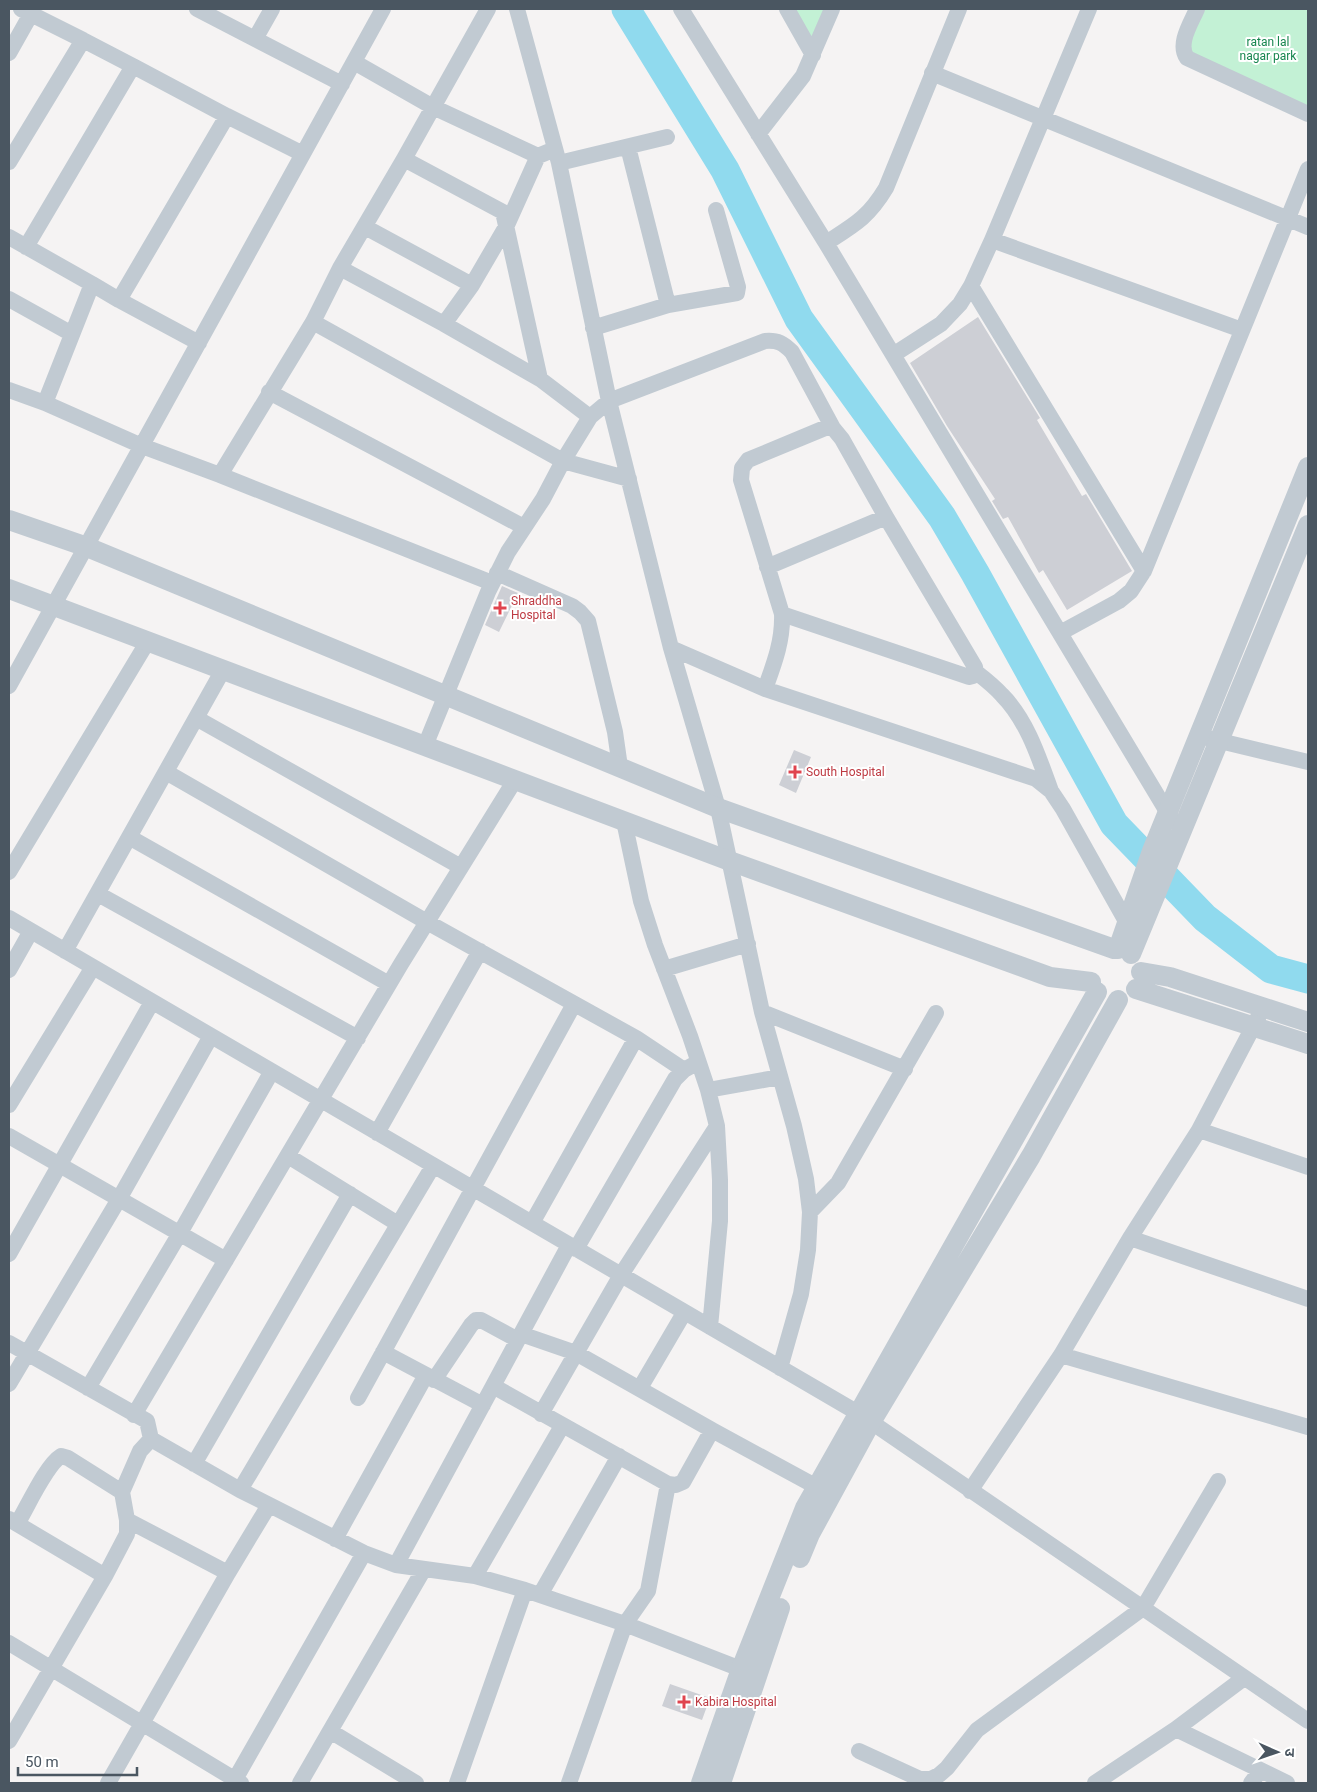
<svg xmlns="http://www.w3.org/2000/svg" width="1317" height="1792" font-family="Roboto,'Noto Sans Devanagari',sans-serif">
  <rect width="100%" height="100%" fill="#f5f3f3"/>
  <!-- green -->
  <path fill="#c3f1d5" d="M784,9H829L811,54Z
    M1203,9H1308V111L1185,53Z"/>
  <g fill="none" stroke-linecap="round" stroke-linejoin="round">
    <!-- river -->
    <path stroke="#90daee" stroke-width="29" d="M626,9L725,170L799,319L942,517L975,573L1114,824L1205,918L1271,969L1308,979"/>
  </g>
  <!-- building -->
  <path fill="#cdcfd5" d="M978,317L1040,418L1037,420L1082,496L1086,494L1132,571L1067,610L1043,570L1039,573L1008,517L1003,519L992,501L995,499L947,426L910,363Z
    M502,586L518,593L499,632L485,625Z
    M794,750L811,757L796,793L779,785Z
    M670,1684L710,1698L702,1720L662,1706Z"/>
  <g fill="none" stroke-linecap="round" stroke-linejoin="round">
    <!-- minor -->
    <path stroke="#c1cad2" stroke-width="16" d="M21,9L83,40
      M197,9L342,84
      M488,9L404,159L340,268L313,322L220,475L492,583
      M517,9L559,163L609,401L671,648L718,808L762,1012L794,1126L806,1179L810,1212L808,1250L801,1294L780,1368
      M681,9L826,243L1172,820
      M787,9L813,55
      M1197,9C1191,23 1177,44 1187,58L1308,114
      M255,39L272,9
      M9,53L31,14
      M354,62L433,107L538,156
      M932,73L1308,227
      M758,134L803,76L832,9
      M628,147L668,305
      M404,159L503,212L540,379
      M9,162L83,40L133,66
      M559,163L667,137
      M365,227L472,285
      M9,237L92,284
      M992,240L1242,330
      M826,243C854,225 868,218 886,188L959,9
      M26,247L133,66L227,116L303,154
      M340,268L444,324L540,379L590,417
      M971,286L1144,571
      M9,299L72,334
      M119,300L227,116
      M313,322L563,461L629,479
      M444,324L472,285L507,225L538,156L555,149
      M593,328L668,305L737,293L738,287L716,210
      M199,343L119,300L92,284L45,403L142,446L220,475
      M893,355L941,324L960,304L971,286L992,240L1089,9
      M9,390L45,403
      M269,392L524,527
      M767,567L886,517
      M497,573L572,606L580,612L588,621L615,732L620,767
      M1060,633L1119,601L1131,591L1144,571L1308,169
      M671,648L765,689L1036,779L1051,791L1063,809L1127,923
      M976,672C985,679 994,686 1002,695C1027,720 1039,758 1051,791
      M9,686L383,9
      M765,689C774,664 783,641 782,614L741,480L742,468L748,460L825,428H833L842,439L886,517L975,667L976,672L973,676L969,677L782,614
      M196,718L461,867
      M1199,736L1308,762
      M425,746L488,592L508,552L543,499L563,461L590,417L609,401L765,341C778,340 783,343 792,352L833,428
      M166,772L427,922L636,1038L684,1070
      M624,821L641,901L655,945L690,1036L708,1090L717,1126L720,1180V1221L710,1327
      M129,837L389,984
      M9,872L148,641
      M98,894L358,1038
      M9,918L858,1413L1308,1721
      M65,951L223,670
      M664,969L748,944
      M9,970L31,931
      M1263,1008L1199,1130L1308,1167
      M762,1012L905,1069
      M708,1090L780,1077
      M9,1105L93,967
      M377,1133L480,951
      M9,1136L226,1260
      M288,1156L398,1224
      M810,1212L838,1183L936,1013
      M532,1223L636,1038
      M1130,1238L1308,1299
      M569,1245L493,1386L668,1484L676,1485L683,1482L712,1430L817,1487
      M576,1249L675,1079L684,1070L693,1065
      M9,1254L152,1002
      M521,1334L576,1353L712,1430
      M9,1343L147,1421L151,1439L240,1490L364,1553L396,1565L475,1576L525,1590L625,1624L751,1673
      M383,1352L483,1405
      M1061,1355L1308,1427
      M434,1380L471,1325L476,1320H481L518,1340
      M9,1384L119,1199L211,1036
      M88,1388L180,1233L268,1078L273,1072
      M640,1388L684,1313
      M358,1398L574,1004
      M541,1414L621,1275L717,1126
      M134,1415L401,964L515,780
      M194,1464L350,1194
      M240,1490L433,1166
      M970,1491L1061,1355L1130,1238L1199,1130
      M9,1519L105,1576
      M127,1520L228,1573
      M17,1524C27,1508 46,1465 61,1456L68,1458L122,1492
      M335,1539L426,1375
      M396,1565L493,1386
      M475,1576L562,1426
      M540,1595L619,1456
      M9,1643L241,1783
      M1176,1729L1287,1783
      M330,1731L424,1569
      M9,1741L105,1576L127,1534V1520L122,1492L140,1451L151,1439
      M859,1751L920,1779H931L939,1775L947,1768L977,1730L1143,1608L1218,1481
      M108,1783L228,1573L269,1505
      M233,1783L364,1553
      M300,1783L330,1731L416,1783
      M457,1783L525,1590
      M569,1783L625,1624L648,1591L668,1484
      M1095,1783L1176,1729L1244,1678
      M1251,1783L1260,1771"/>
    <!-- tertiary -->
    <path stroke="#c1cad2" stroke-width="20" d="M9,520L87,547L718,808L1114,949
      M9,589L727,860L1050,977L1091,982
      M1118,949L1152,851L1308,467
      M1131,954L1308,525
      M1141,972L1170,977L1308,1022
      M1136,989L1308,1044
      M800,1558L810,1534L871,1422L1031,1156L1118,1000
      M701,1783L741,1669L805,1508L1097,992
      M721,1783L780,1608"/>
  </g>
  <!-- markers -->
  <g fill="#e0444e" stroke="#fff" stroke-width="2">
    <path d="M497.5 600.5h5v5h5v5h-5v5h-5v-5h-5v-5h5z"/>
    <path d="M792.5 764.5h5v5h5v5h-5v5h-5v-5h-5v-5h5z"/>
    <path d="M681.5 1694.5h5v5h5v5h-5v5h-5v-5h-5v-5h5z"/>
  </g>
  <g text-anchor="middle" stroke-width="4" stroke-linejoin="round" paint-order="stroke">
    <!-- park labels -->
    <g font-size="12" fill="#17864f" stroke="#fff">
      <text x="1268" y="46">ratan lal<tspan x="1268" dy="14">nagar park</tspan></text>
    </g>
    <!-- health labels -->
    <g font-size="12" fill="#be3a42" stroke="#fff" text-anchor="start">
      <text x="511" y="605">Shraddha<tspan x="511" dy="14">Hospital</tspan></text>
      <text x="806" y="776">South Hospital</text>
      <text x="695" y="1706">Kabira Hospital</text>
    </g>
  </g>
  <!-- border -->
  <rect width="1317" height="1792" fill="none" stroke="#4a5661" stroke-width="20"/>
  <!-- north arrow -->
  <g transform="translate(1277 1752) rotate(92)" stroke="#ffffff" stroke-width="4" paint-order="stroke">
  <path d="M0-4L9 19L0 12L-9 19Z" fill="#4a5661"/>
  <text y="-8" font-size="14" font-weight="bold" text-anchor="middle" fill="#4a5661">उ</text>
  </g>
  <!-- scale -->
  <path d="M18 1767v8h119v-8" fill="none" stroke="#4a5661" stroke-width="2.5"/>
  <text x="25" y="1767" font-size="15" fill="#4a5661" stroke="#ffffff" stroke-width="4" paint-order="stroke">50 m</text>
</svg>
